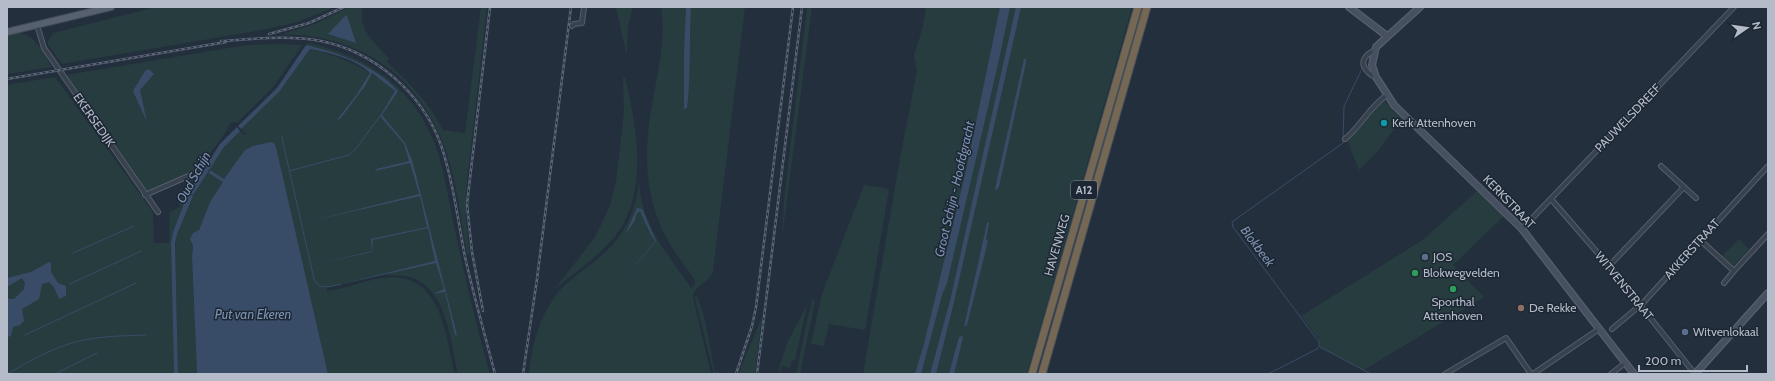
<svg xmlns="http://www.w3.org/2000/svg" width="1775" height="381" font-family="Cabin,sans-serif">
  <rect width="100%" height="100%" fill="#242f3e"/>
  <!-- green -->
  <path fill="#263c3f" d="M156,7H335L297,22L267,29L62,64L48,45V41L53,33Z
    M349,7H363C357,30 375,42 389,59L387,62C409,83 429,102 443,130L465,133L481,7H487L466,190V219L470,254L467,255C461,220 457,182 445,148C419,75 356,32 279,35L315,24Z
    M616,7H633L628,26L627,52H626Z
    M661,7H745L713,271C710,282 694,286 693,297L711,374H529C532,344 540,313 561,289C573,277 588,267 601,256C624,237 636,211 639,181C641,224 668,255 691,288L695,285V280C686,266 675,254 667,239C642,193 644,145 654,94C659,65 666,37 661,7Z
    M807,7H812L782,238L784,200Z
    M926,7H1132L1027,374H863L899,164L917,70L914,55L922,30Z
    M18,33C37,35 42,52 52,67L7,74V35Z
    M308,43C370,57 417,89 438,153C446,179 450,208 456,235C466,282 477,328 490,374H458C451,343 447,288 410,277C403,275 395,276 388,275V274L327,288V291C345,289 363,281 381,278C441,269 445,332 455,374H328L275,144L271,142L248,148L224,179L209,169L228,142L240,131L244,135L246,134L241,129L279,92L310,49C343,57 369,69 395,91L380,116L397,90C365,64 346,55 306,45Z
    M280,44L302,45L274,86L237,123L233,122L229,124L227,130L198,170L147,191L66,75L247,45Z
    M55,77L153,212L154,243H169L170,212L180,207L178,201L182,196L181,190L188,187L186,182L193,179L192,176L197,174L186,192L188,193L173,232L171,243L174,374H7V85Z
    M625,77C637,128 650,196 612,240C595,259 573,273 554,290L595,237L610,206L616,182L624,112L623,78Z
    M1383,100L1403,117L1378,151L1359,170L1347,140L1356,132L1380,102Z
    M207,171L223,182L210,202L199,230L191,244L193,246L192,257L197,374H178L175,238L193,195Z
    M864,185L889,189L865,330L829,324L824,346L811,344L822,294Z
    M1478,190L1504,216L1453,265L1484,297L1364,370L1320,347L1318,338L1301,316L1424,239Z
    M1739,239L1749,249L1733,266L1722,256Z
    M696,294L704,316L715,372H719V374H714L695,299Z
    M810,298L815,302L800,374H796L808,316L812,303Z
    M807,305L795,361L792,360L790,368L782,366L780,372L778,371L788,341Z
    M762,317L755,374H739L741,367Z"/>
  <!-- water -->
  <path fill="#394c67" d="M686,7H691C689,41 691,74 687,108L684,109V54Z
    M1000,7H1010L998,64L947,283L942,295L921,374H915L924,344L965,175Z
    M1016,7H1021L1014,38L954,302L936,374H930L950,301Z
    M346,15L347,16L356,43L328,34Z
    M306,45C340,53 374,65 398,91L382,115L405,143L412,160L457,335H455L445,292L433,294L444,289L436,263L341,284L435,261L428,228L373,240L372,252L321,263L372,251L371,239L427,227L420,196L311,221L419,194L410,163L375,171L376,169L409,161L404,144L380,116L395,91L372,73L365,86L340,119L283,136L337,120L357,94L370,73C356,59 330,53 310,49L279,92L241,129L238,126L277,88Z
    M1024,59H1026V62L999,187L996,190L995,189Z
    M149,69L154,74L140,90L147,122L133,91L145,71Z
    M237,127L240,131L224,147L193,195L188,193L220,144Z
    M271,142L274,143L276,147L328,374H197L192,257L193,246L190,239L193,233L199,230L210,202L223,182L209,173L210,170L224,179L245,150L253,146Z
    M188,193L193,196L177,234L175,243L178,374H174L171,243L173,232Z
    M637,208L642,209L656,241L622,281L655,241L650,233L640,211L637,213L634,222L625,235Z
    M989,222L986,239L988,241L967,325L964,327L987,223Z
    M49,262L51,263V272L58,283L66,286V296L59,299L54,287L49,282L42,284L39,299L22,309L24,321L20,325L13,327L11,336L7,337V297L9,299H14L24,289L25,283L22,278L7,287V278L31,272Z
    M962,336L963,337L954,374H949L959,337Z"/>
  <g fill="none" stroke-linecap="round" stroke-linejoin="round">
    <!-- stream -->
    <path stroke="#394c67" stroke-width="1" d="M283,136L282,138L314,279C319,291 331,286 341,284
      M289,171L349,155L355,150L380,116
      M73,253L134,226
      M70,284L141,251
      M25,335L136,283
      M1320,347L1371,374
      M7,374C25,364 43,353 63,346C88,336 119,336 146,335
      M55,374L97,353
      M1268,374L1317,349L1319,347V342L1233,227L1232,222L1343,143L1344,106L1361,71"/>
    <!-- street casing -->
    <g stroke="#565f6c" stroke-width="6">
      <path id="street" d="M37,25L44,48L158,212
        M572,26L574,24L582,23L584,7
        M1375,50C1365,55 1359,62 1367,71C1370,74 1371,76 1376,77
        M1345,139C1361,126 1370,106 1387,95
        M1661,166L1696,198
        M145,195L200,171
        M1551,199L1609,266L1695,374
        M1522,229L1734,7
        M1700,240L1734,271L1768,234
        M1609,266L1684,187
        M1724,283L1734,271
        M1612,329L1643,303L1768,166
        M1445,374L1506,338L1531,374
        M1533,374L1599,329
        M1611,374L1625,363"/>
    </g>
    <!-- secondary casing -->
    <g stroke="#565f6c" stroke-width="8">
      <path id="secondary" d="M1349,7L1387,36
        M1420,7L1376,47L1372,65L1376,77L1394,105L1522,229L1634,374
        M1695,374L1768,293"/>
    </g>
    <!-- primary casing -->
    <g stroke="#414a57" stroke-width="8">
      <path id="primary" d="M7,32L111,7"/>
    </g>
    <!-- highway casing -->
    <g stroke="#434c59" stroke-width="9">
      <path id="highway" d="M1032,374L1138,7
        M1042,374L1147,7"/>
    </g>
    <!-- street -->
    <use href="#street" stroke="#38414e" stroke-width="4"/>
    <!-- secondary -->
    <use href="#secondary" stroke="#465061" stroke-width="5.5"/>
    <!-- primary -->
    <use href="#primary" stroke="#56606e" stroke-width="6"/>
    <!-- highway -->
    <use href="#highway" stroke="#746855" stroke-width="7"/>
    <!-- rail casing -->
    <g stroke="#5a6575" stroke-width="2.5">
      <path id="rail" d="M269,34L309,23L344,7
        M221,41C254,39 288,35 321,41C375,52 422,93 441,145C453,181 458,220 465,257C474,297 485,335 495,374
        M7,79L226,42
        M483,311L472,252L467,204L490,7
        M523,374L537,279L571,7
        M736,374L752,326L756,307L793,7
        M757,374L802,7"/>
    </g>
    <!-- rail -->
    <use href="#rail" stroke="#1d2633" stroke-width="1" stroke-dasharray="3" stroke-linecap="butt"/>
  </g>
  <!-- markers -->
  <circle fill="#0f9aa8" stroke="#1d2633" stroke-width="1.5" cx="1384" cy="123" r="4"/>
  <g fill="#5c6f8a" stroke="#1d2633" stroke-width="1.5">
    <circle cx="1425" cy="257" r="4"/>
    <circle cx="1685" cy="332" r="4"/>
  </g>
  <g fill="#2e9e5b" stroke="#1d2633" stroke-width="1.5">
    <circle cx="1415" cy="273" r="4"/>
    <circle cx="1453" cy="289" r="4"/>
  </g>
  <circle fill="#8d6e63" stroke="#1d2633" stroke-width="1.5" cx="1521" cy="308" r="4"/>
  <g text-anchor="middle" stroke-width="3" stroke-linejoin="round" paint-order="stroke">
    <!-- shield labels -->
    <rect fill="#1d2633" stroke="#878f9c" stroke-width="1" x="1071" y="181" width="26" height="18" rx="3"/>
    <g font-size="11" font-weight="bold" fill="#b4bcc9">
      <text x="1084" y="194">A12</text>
    </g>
    <!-- street labels -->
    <g font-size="12" fill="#b4bcc9" stroke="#1d2633">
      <text transform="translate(1628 118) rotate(-46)" y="4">PAUWELSDREEF</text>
      <text transform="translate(94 120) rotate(55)" y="4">EKERSEDIJK</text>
      <text transform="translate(1509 202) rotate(46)" y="4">KERKSTRAAT</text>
      <text transform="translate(1057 245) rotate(-74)" y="4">HAVENWEG</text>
      <text transform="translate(1692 249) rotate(-48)" y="4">AKKERSTRAAT</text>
      <text transform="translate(1624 286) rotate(51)" y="4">WITVENSTRAAT</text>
    </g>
    <!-- poi labels -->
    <g font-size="12" fill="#b4bcc9" stroke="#1d2633" text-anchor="start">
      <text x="1392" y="127">Kerk Attenhoven</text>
      <text x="1433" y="261">JOS</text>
      <text x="1423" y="277">Blokwegvelden</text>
      <text x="1453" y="306" text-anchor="middle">Sporthal<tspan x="1453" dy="14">Attenhoven</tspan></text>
      <text x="1529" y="312">De Rekke</text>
      <text x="1693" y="336">Witvenlokaal</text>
    </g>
    <!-- water labels -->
    <g font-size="13" font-style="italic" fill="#7c92b1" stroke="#1d2633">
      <text transform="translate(193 177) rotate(-61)" y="5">Oud Schijn</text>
      <text transform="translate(954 189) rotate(-77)" y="5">Groot Schijn - Hoofdgracht</text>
      <text transform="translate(1258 246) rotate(53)" y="5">Blokbeek</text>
      <text x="253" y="319">Put van Ekeren</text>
    </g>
  </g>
  <!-- border -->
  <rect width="1775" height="381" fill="none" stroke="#b4bcc9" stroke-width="16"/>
  <!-- north arrow -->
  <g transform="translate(1747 28) rotate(77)" stroke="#1d2633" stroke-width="3" paint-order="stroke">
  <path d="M0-3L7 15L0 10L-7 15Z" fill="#b4bcc9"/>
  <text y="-6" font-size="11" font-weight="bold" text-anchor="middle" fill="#b4bcc9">N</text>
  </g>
  <!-- scale -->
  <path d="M1639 365v6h108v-6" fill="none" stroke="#b4bcc9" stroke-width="2"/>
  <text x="1645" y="365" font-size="12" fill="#b4bcc9" stroke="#1d2633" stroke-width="3" paint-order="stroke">200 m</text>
</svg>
